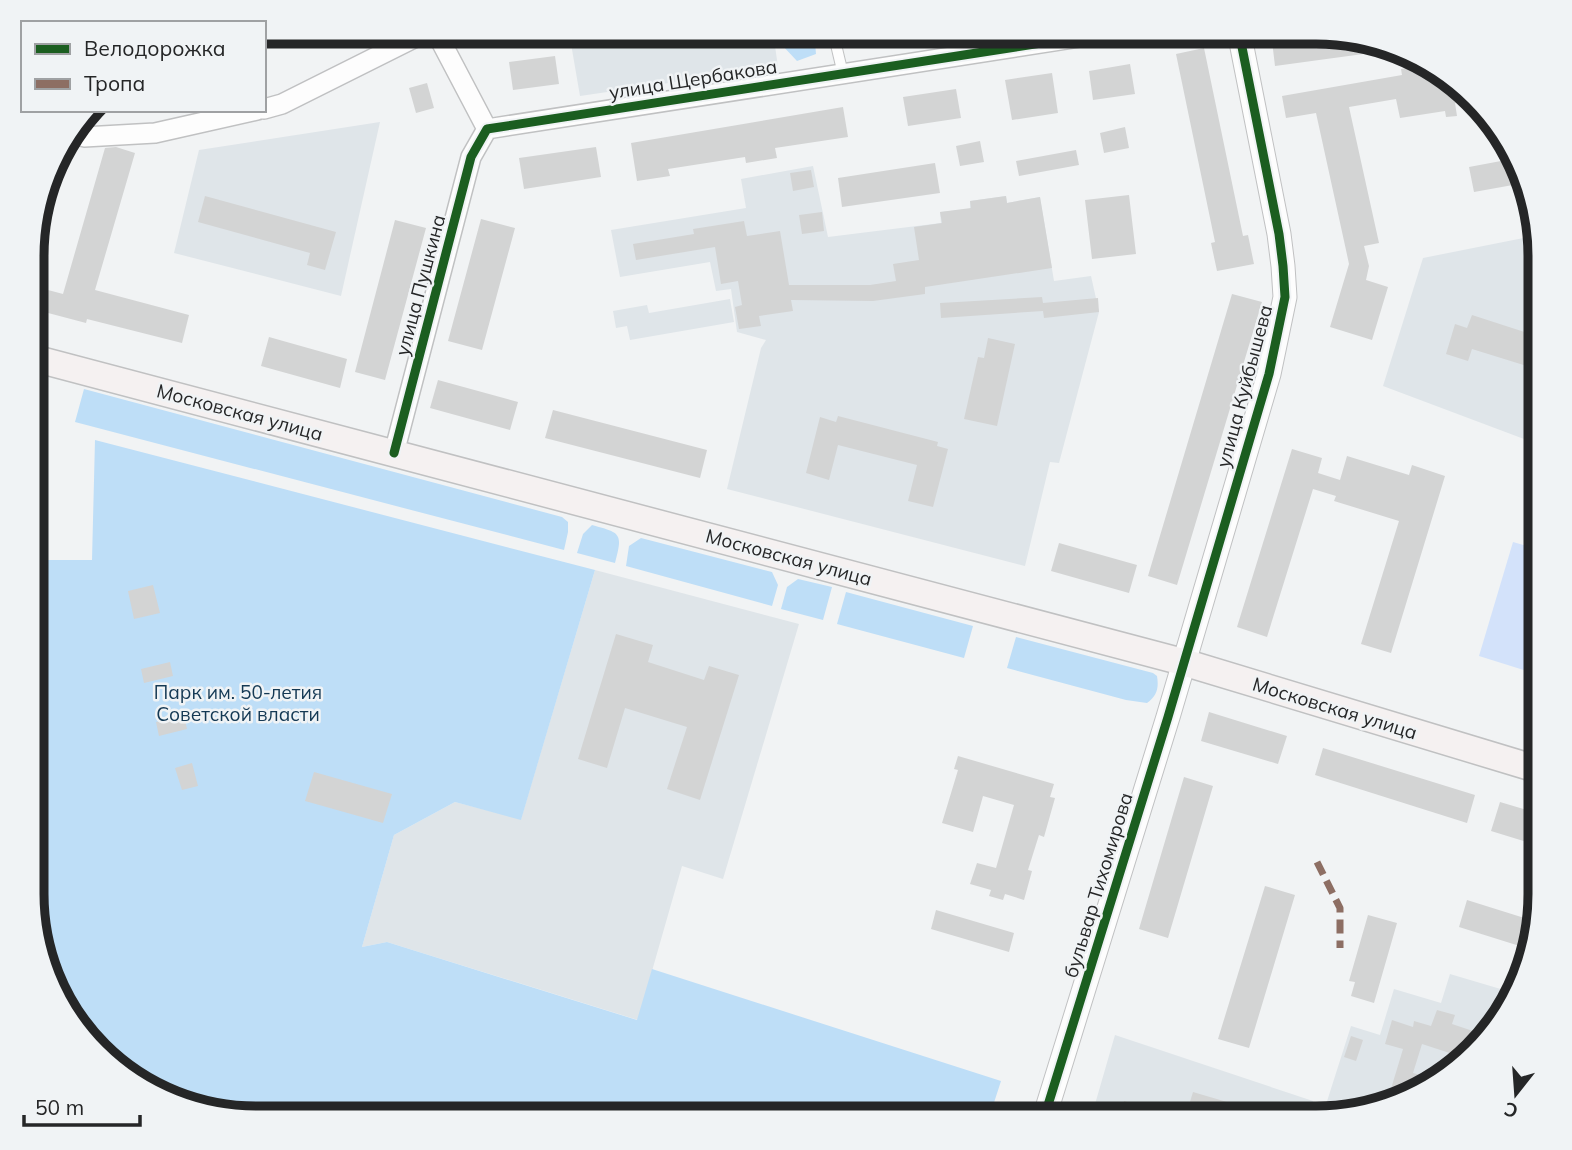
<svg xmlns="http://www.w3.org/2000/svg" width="1572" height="1150" font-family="Mulish,sans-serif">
  <rect width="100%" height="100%" fill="#f1f3f4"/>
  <!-- built -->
  <path fill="#dfe5e9" d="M569,32H773L778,67L580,96Z
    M380,122L341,296L174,253L199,150Z
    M813,166L828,237L941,223L940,212L970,209V201L1006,196L1007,203L1040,197L1054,281L1091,276L1099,312L1059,463L1050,462L1025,566L727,489L761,348L766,340L737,332L731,289L716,291L710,262L620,277L611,230L746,208L741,179Z
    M1538,235L1540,242V445L1383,386L1423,258Z
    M730,299L734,322L630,340L627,326L616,328L613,311L647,305L649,313Z
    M595,570L799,624L723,879L682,866L638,1020L387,942L362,947L394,835L455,802L521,819Z
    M1450,974L1514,993L1494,1031L1416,1095L1322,1117L1351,1026L1380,1035L1394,989L1441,1003Z
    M1115,1035L1313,1101L1308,1118H1091Z"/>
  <!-- green -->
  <path fill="#bedef7" d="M780,32H809L815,42L816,54L797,61L781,44Z
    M84,389L562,517L568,522V532L564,550L75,422Z
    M95,440L595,570L521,820L455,802L394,835L362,947L387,942L637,1020L652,969L1001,1081L989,1118H242L171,1102L119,1072L61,1006L33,923V560H92Z
    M592,525C621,533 623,533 615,563L577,553L583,534Z
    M641,538L772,572L778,585L772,606L626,566L629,546Z
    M798,579L832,587L823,620L781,609L787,587Z
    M846,592L973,626L964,658L837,624Z
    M1016,637L1153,673L1157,676C1159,688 1157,696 1147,703L1126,700L1007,668Z"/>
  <!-- water -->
  <path fill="#d3e2fa" d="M1513,542L1540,550V675L1479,656Z"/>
  <!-- building -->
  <path fill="#d3d4d4" d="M1334,33L1400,48V49L1275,66L1272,41Z
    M1204,48L1243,236L1248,235L1254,264L1217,271L1211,243L1215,242L1176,54Z
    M555,56L559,84L513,90L509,62Z
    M1130,64L1135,94L1093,100L1089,71Z
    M1428,64L1453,78L1471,100L1455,103L1457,116L1446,117L1445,111L1400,118L1396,99L1349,107L1379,243L1364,246L1369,266L1366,280L1388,287L1372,340L1330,327L1349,264L1346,250L1316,113L1286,118L1282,96L1402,75L1401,69Z
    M1052,73L1058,113L1012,120L1005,80Z
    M427,83L434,108L416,113L409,88Z
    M956,89L961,118L908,126L903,97Z
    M843,107L848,137L775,148L777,158L746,163L745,157L668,169L670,176L637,181L631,143Z
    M1125,127L1129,148L1104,153L1100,133Z
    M980,141L984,162L960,166L956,146Z
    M116,147L135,153L95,290L189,315L182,343L87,319L86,323L33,309V286L63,294L105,148Z
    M596,147L601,177L524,189L519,158Z
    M1076,150L1079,165L1019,176L1016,161Z
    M1517,158L1524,183L1474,192L1469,167Z
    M935,163L940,193L842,207L838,178Z
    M811,170L814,187L793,191L790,173Z
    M1129,195L1136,254L1092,259L1085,200Z
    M205,196L336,232L325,270L307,265L310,253L198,222Z
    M1006,196L1007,203L1040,197L1052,268L925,287V294L873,301L791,300L793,311L759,316L761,326L739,329L735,307L742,305L738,281L721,284L715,247L636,260L633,244L694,234L693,229L744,221L747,236L780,231L789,285H870L896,281L893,264L919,260L914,227L942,223L940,212L971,208L970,201Z
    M822,212L824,231L802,234L799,215Z
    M481,219L515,228L482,350L448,341Z
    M395,220L426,228L385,380L355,372Z
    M1232,294L1262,302L1177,585L1148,576Z
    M1042,297L1043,303L1098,298L1099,312L1044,318L1043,311L941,318L940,303Z
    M1472,315L1540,337V370L1472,349L1468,361L1446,354L1455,324L1467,328Z
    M269,337L347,359L340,388L261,366Z
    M988,338L1015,344L997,426L964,419L978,357L984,358Z
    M438,380L518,402L510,430L430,408Z
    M553,410L707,450L700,478L545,438Z
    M838,416L938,442L937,446L948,449L933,507L908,501L917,465L838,445L829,480L806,473L820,417L836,422Z
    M1292,449L1322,458L1318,473L1340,480L1347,456L1409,475L1412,465L1445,476L1391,653L1361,644L1399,521L1334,501L1336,496L1313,489L1267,637L1237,627Z
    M1059,543L1137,565L1129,593L1051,571Z
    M153,585L160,613L134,619L128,591Z
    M616,634L653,645L648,662L704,680L709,666L739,675L700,800L667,789L687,727L625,708L607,768L578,759Z
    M170,662L173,676L144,683L141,669Z
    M1209,712L1287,736L1278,764L1201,741Z
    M184,715L187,729L159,736L156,722Z
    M1323,748L1475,795L1467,823L1315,775Z
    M958,756L1054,784L1050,797L1055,798L1044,837L1039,835L1028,870L1032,871L1024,900L1005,894L1003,900L989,896L991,890L970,884L977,863L996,868L1014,805L983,796L973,832L942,823L958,770L954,769Z
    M192,763L198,786L182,790L175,768Z
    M314,772L392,794L383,823L305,801Z
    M1184,777L1213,786L1168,938L1139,929Z
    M1500,802L1540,814V846L1491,831Z
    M1265,886L1295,895L1249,1048L1218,1039Z
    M1467,900L1537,922L1532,950L1459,927Z
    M936,910L1014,933L1009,952L931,929Z
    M1368,915L1397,923L1374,1003L1351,996L1355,982L1349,981Z
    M1437,1010L1455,1015L1452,1024L1488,1036L1462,1057L1422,1044L1413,1073L1435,1079L1416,1095L1387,1102L1403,1049L1385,1044L1392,1020L1413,1027L1414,1021L1431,1026Z
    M1351,1036L1363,1040L1356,1061L1344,1057Z
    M1193,1092L1271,1115L1270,1118H1185Z
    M1124,1101L1171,1115L1170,1118H1119Z"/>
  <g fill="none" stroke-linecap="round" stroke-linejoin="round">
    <!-- service casing -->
    <g stroke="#c0c1c2" stroke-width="12">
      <path id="service" d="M833,32L843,74"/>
    </g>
    <!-- minor casing -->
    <g stroke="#c0c1c2" stroke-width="22">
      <path id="minor" d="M436,32L487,129
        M264,109L282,104L426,32
        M487,129L1112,32
        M84,137L155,133L257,110
        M394,453L471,157L487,129"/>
    </g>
    <!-- tertiary casing -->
    <g stroke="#c0c1c2" stroke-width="25">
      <path id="tertiary" d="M1044,1118L1168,717L1269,374L1285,297L1283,266L1279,234L1239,32"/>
    </g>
    <!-- secondary casing -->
    <g stroke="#c0c1c2" stroke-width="29">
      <path id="secondary" d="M33,358L1183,662L1540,770"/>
    </g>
    <!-- service -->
    <use href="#service" stroke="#fdfdfd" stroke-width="10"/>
    <!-- minor -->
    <use href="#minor" stroke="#fdfdfd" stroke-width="19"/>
    <!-- tertiary -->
    <use href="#tertiary" stroke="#fdfdfd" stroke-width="23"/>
    <!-- secondary -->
    <use href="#secondary" stroke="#f5f1f1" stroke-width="26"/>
    <!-- quiet -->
    <path stroke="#8d6e63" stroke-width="7" stroke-dasharray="14 7" stroke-linecap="butt" d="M1317,862L1340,908V948"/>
    <!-- cycleway casing -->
    <g stroke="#f0f3f5" stroke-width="13">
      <path id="cycleway" d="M394,453L471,157L487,129L1112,32
        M1044,1118L1168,717L1269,374L1285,297L1283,266L1279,234L1239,32"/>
    </g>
    <!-- cycleway -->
    <use href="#cycleway" stroke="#1b5e20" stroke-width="9"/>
  </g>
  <g text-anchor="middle" stroke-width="5" stroke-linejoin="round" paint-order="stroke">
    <!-- street labels -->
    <g font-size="19" fill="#252627" stroke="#f0f3f5">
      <text transform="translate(693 79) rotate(-9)" y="7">улица Щербакова</text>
      <text transform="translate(420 285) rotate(-75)" y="7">улица Пушкина</text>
      <text transform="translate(1244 386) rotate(-75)" y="7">улица Куйбышева</text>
      <text transform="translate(240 412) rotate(15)" y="7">Московская улица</text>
      <text transform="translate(789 557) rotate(15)" y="7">Московская улица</text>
      <text transform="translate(1335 708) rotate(17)" y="7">Московская улица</text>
      <text transform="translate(1098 885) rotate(-73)" y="7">бульвар Тихомирова</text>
    </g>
    <!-- park labels -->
    <g font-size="19" fill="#143954" stroke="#f0f3f5">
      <text x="238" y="699">Парк им. 50-летия<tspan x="238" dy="22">Советской власти</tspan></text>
    </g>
  </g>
  <!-- crop -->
  <path d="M0 0H1572V1150H0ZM256 44H1316A212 212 0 0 1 1528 256V894A212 212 0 0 1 1316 1106H256A212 212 0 0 1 44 894V256A212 212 0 0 1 256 44Z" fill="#f0f3f5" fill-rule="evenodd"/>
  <path fill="none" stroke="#252627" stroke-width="9" d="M256 44H1316A212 212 0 0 1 1528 256V894A212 212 0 0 1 1316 1106H256A212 212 0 0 1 44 894V256A212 212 0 0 1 256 44Z"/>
  <!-- legend -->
  <rect x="21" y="21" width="245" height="91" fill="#f0f3f5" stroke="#9fa1a3" stroke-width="2"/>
  <rect x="35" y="44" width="35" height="10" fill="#1b5e20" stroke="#9fa1a3" stroke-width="2"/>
  <text x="84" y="56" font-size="21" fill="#252627">Велодорожка</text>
  <rect x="35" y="79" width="35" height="10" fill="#8d6e63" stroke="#9fa1a3" stroke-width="2"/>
  <text x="84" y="91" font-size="21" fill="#252627">Тропа</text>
  <!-- north arrow -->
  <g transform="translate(1516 1094) rotate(197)" stroke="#f0f3f5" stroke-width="5" paint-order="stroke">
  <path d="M0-5L12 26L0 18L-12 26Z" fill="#252627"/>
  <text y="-10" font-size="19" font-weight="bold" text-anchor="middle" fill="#252627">С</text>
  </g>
  <!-- scale -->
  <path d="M24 1115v10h116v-10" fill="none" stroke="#252627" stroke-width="3.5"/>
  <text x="35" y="1115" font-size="21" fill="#252627" stroke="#f0f3f5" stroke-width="5" paint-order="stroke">50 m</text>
</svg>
